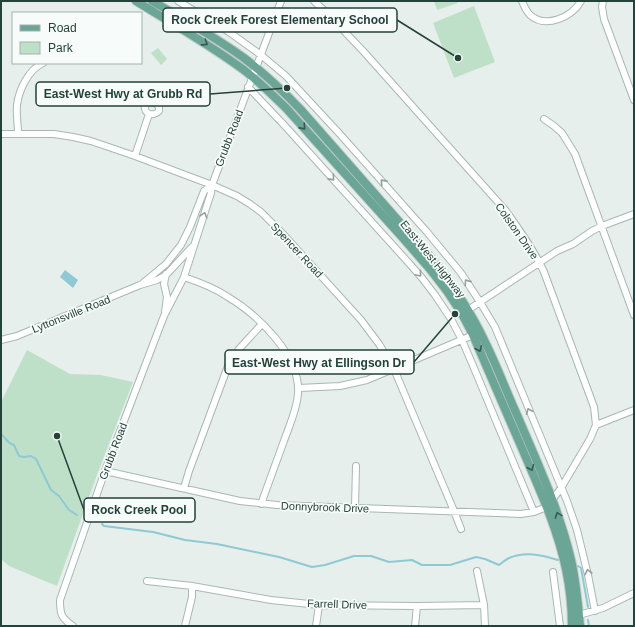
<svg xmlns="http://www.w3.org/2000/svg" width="635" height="627" font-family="Helvetica,sans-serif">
  <rect width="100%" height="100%" fill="#e6efeb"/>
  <!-- green -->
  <path fill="#bfe0c8" d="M434,1H457L458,3L437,10Z
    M474,6L495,62L454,78L433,23Z
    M158,48L167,59L161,65L151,53Z
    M27,350L70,374L101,375L133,382L97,475L57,586L9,566L1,559V402Z"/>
  <!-- water -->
  <path fill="#8ec9d4" d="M65,270L78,280L73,288L60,277Z"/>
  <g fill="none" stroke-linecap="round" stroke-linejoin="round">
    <!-- stream -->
    <path stroke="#8ec9d4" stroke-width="2" d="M1,434C7,438 5,442 14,445L19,456L24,457L31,456L36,459L51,490L59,496L69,510L77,515
      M102,524L104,526L153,532L185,540L217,544L279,557L312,567L325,565L354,556H371L389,562L412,560L422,565H450L476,557L485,559L499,565C502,563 505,560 509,558C525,551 542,555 558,560
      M578,566L581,568L588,607
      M588,620L589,626"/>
    <!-- minor casing -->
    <g stroke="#a8b8b2" stroke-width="8">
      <path id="minor" d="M178,1L229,32L261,55L286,76L338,132L427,232L461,273L480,302L495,327L567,501L577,530L588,575L595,611
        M522,1C524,6 526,11 530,15C546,29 572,17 581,1
        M603,1L602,7L604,19L634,100
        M248,87L285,126L408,262L422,278L435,295L451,319L462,340L474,368L534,512
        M544,119L554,126L562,133L575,154L634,315
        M1,134H54L73,137L91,141L135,156L212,185L237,196L250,204L261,212L283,234L361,320L379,344L394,369L454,511L461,529
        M18,134C18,124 16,114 17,105C19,90 28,70 43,63
        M135,156L149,114C154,115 156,114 159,111V107L156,103L147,102L145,105C144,110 146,112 149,114
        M184,277C199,282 215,288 228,297C258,315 301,356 298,394C297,409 290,424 285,438C277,460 269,482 261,504
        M143,283L166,264L181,245L190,227L204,191L212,185
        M468,310L557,251L573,244L592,231L602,226L634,214
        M165,312L167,297L164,284L166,274
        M1,340L17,336L140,285L157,280L166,275L192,247
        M299,388L340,386L367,380L473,335
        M596,425L634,410
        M105,471L240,501L277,505L521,514L534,512L544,508L552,500L561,488L590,439L596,425L594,407L544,272C534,250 520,231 506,211L364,52L327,13L314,1
        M184,488L189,471L228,366L239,349L262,324
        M355,507L356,466
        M477,571L484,605L485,626
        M553,572L560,626
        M147,581L192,586L271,600L319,605L417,606L484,605
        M579,615L603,608L634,593
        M73,626C61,618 60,614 60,600L105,471L154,342L164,316L184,277L211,193L212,185L281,1
        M185,626L192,597V586
        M316,626L319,605
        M415,626L417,606"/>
    </g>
    <!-- major casing -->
    <g stroke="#c2cac8" stroke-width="10">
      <path id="major" d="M136,1C170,22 205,42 237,65C255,77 270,93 286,108L403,238L430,269L447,291L461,312L473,335C489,372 505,409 521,446C538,486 557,526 566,569C570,588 572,607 572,626
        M152,1C183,19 215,37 244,58C265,74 283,91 301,110L431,258C452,284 471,312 485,342C497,366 506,391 517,415C537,462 559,509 571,560C576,581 578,604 580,626"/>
    </g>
    <!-- minor -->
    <use href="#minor" stroke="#fff" stroke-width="6"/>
    <!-- major -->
    <use href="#major" stroke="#6aa596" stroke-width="8"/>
  </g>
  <!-- one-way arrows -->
  <defs><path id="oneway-chevron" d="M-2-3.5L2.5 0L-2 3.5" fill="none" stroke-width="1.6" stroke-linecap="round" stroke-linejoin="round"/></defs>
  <g stroke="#365b51">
    <use href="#oneway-chevron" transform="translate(205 43) rotate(33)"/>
    <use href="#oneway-chevron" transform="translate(303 127) rotate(48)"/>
    <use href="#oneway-chevron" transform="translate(479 349) rotate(67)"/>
    <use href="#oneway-chevron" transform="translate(531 468) rotate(67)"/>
    <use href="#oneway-chevron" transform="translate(558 515) rotate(-110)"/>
  </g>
  <g stroke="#92a09c">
    <use href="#oneway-chevron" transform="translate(332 178) rotate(48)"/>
    <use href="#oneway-chevron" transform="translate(383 182) rotate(-132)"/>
    <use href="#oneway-chevron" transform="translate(204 215) rotate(-72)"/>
    <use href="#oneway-chevron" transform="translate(419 274) rotate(50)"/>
    <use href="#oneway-chevron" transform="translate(467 282) rotate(-125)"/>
    <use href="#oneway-chevron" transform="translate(529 411) rotate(-113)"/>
    <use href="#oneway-chevron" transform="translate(588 572) rotate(-102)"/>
  </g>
  <g text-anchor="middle" stroke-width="3.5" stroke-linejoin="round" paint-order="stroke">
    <!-- street labels -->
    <g font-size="11" fill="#24423a" stroke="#f7fbf9">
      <text transform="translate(229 138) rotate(-69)" y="4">Grubb Road</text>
      <text transform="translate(517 231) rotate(55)" y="4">Colston Drive</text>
      <text transform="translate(297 250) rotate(47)" y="4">Spencer Road</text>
      <text transform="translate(433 259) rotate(51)" y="4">East-West Highway</text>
      <text transform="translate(71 314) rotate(-22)" y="4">Lyttonsville Road</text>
      <text transform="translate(113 451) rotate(-69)" y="4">Grubb Road</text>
      <text transform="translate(325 507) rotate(2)" y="4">Donnybrook Drive</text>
      <text transform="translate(337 604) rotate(2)" y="4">Farrell Drive</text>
    </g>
  </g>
  <!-- callouts -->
  <path fill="none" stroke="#24423a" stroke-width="1.5" d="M458 58L397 20M287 88L210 94M455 314L414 362M57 436L84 510"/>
  <g fill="#24423a" stroke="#f7fbf9" stroke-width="1.5">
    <circle cx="458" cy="58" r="4"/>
    <circle cx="287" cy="88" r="4"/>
    <circle cx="455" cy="314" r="4"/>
    <circle cx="57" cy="436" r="4"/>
  </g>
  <g fill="#f7fbf9" stroke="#24423a" stroke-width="1.5">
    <rect x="163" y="8" width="234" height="24" rx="4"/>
    <rect x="36" y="82" width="174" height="24" rx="4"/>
    <rect x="225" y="350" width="189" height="24" rx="4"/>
    <rect x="84" y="498" width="111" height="24" rx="4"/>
  </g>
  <g font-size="12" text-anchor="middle" font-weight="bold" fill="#24423a">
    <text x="280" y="24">Rock Creek Forest Elementary School</text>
    <text x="123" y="98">East-West Hwy at Grubb Rd</text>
    <text x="319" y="367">East-West Hwy at Ellingson Dr</text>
    <text x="139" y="514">Rock Creek Pool</text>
  </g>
  <!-- border -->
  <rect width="635" height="627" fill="none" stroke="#24423a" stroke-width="4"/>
  <!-- legend -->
  <rect x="12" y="12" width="130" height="52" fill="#f7fbf9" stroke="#a3b1ad"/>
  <rect x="20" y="25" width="20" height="6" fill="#6aa596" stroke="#a3b1ad"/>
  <text x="48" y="32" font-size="12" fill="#24423a">Road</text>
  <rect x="20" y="42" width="20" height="12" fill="#bfe0c8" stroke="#a3b1ad"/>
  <text x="48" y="52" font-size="12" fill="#24423a">Park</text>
</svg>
